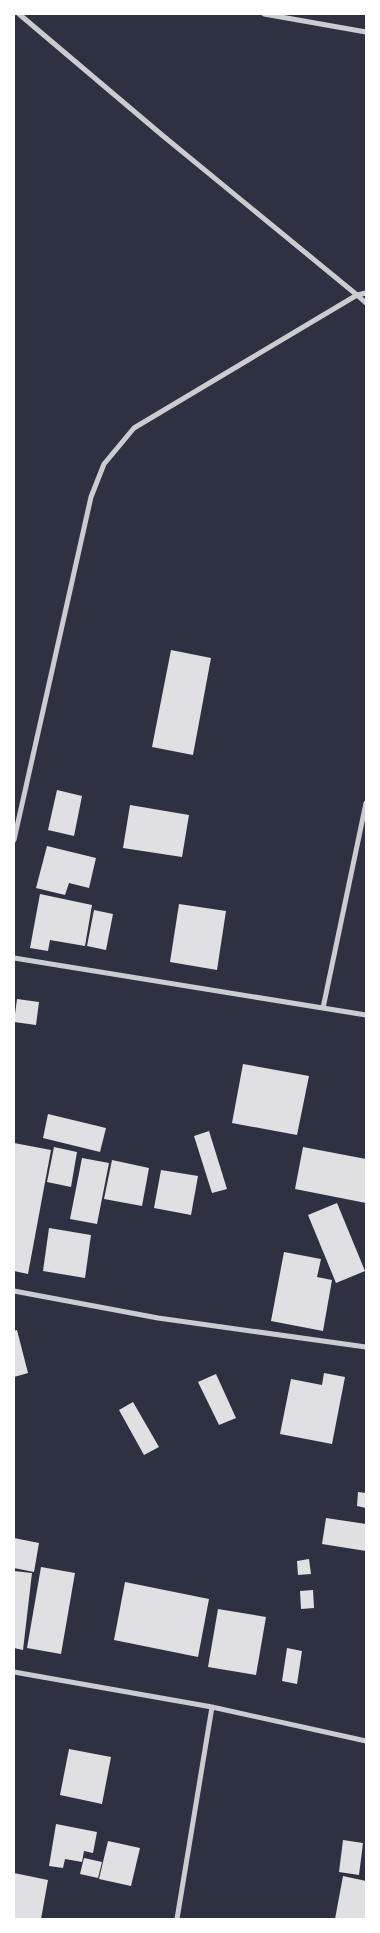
<svg xmlns="http://www.w3.org/2000/svg" width="380" height="1933" font-family="'Golos Text',sans-serif">
  <rect width="100%" height="100%" fill="#2d3142"/>
  <!-- building -->
  <path fill="#e0e0e3" d="M171,650L211,658L193,755L152,747Z
    M57,790L82,796L74,836L48,830Z
    M130,805L189,815L182,857L123,848Z
    M47,846L96,858L89,888L69,883L65,895L36,888Z
    M40,894L92,905L85,946L50,940L48,951L30,948Z
    M179,904L226,911L217,970L170,962Z
    M94,910L113,914L106,950L87,946Z
    M17,999L39,1002L36,1025L14,1022Z
    M243,1064L309,1076L297,1135L232,1123Z
    M48,1114L106,1128L100,1152L43,1138Z
    M209,1131L227,1189L212,1193L194,1136Z
    M14,1143L51,1150L28,1274L14,1271Z
    M54,1147L77,1152L71,1187L47,1182Z
    M303,1147L366,1159V1203L295,1189Z
    M82,1158L109,1163L97,1224L70,1219Z
    M112,1160L149,1168L142,1206L104,1199Z
    M161,1170L198,1176L191,1215L154,1208Z
    M337,1203L365,1271L336,1283L308,1215Z
    M49,1228L91,1235L85,1278L43,1271Z
    M284,1252L321,1259L317,1277L332,1280L323,1331L271,1321Z
    M17,1330L28,1373L14,1377V1331Z
    M324,1373L345,1377L332,1444L280,1434L291,1379L322,1385Z
    M216,1374L236,1418L219,1425L198,1382Z
    M133,1402L159,1447L144,1455L119,1410Z
    M358,1492L366,1493V1508L357,1506Z
    M326,1518L366,1524V1551L322,1544Z
    M14,1538L39,1543L34,1572L14,1568Z
    M309,1559L311,1574L298,1575L297,1561Z
    M41,1567L75,1573L61,1654L27,1648Z
    M14,1571L32,1573L23,1650L14,1648Z
    M125,1582L209,1599L198,1657L114,1640Z
    M313,1590L314,1608L301,1609L300,1591Z
    M218,1609L266,1617L256,1675L208,1667Z
    M287,1648L302,1651L297,1684L282,1681Z
    M69,1749L111,1757L102,1804L60,1795Z
    M56,1824L97,1832L93,1853L84,1851L82,1862L65,1859L63,1868L49,1866Z
    M343,1840L363,1843L359,1875L339,1872Z
    M108,1841L140,1848L131,1886L99,1879Z
    M84,1858L102,1862L98,1878L80,1874Z
    M14,1873L48,1880L41,1919H14Z
    M343,1876L366,1881V1919H335Z"/>
  <g fill="none" stroke-linecap="round" stroke-linejoin="round">
    <!-- minor -->
    <path stroke="#caccd0" stroke-width="5" d="M19,14L162,135L357,295L366,293
      M264,14L366,32
      M14,840L91,497L104,464L134,428L357,295L366,303
      M14,958L366,1015
      M323,1008L366,803
      M14,1291L158,1318L366,1347
      M14,1672L212,1707L366,1741
      M177,1919L212,1707"/>
  </g>
  <!-- border -->
  <rect width="380" height="1933" fill="none" stroke="#ffffff" stroke-width="30"/>
</svg>
